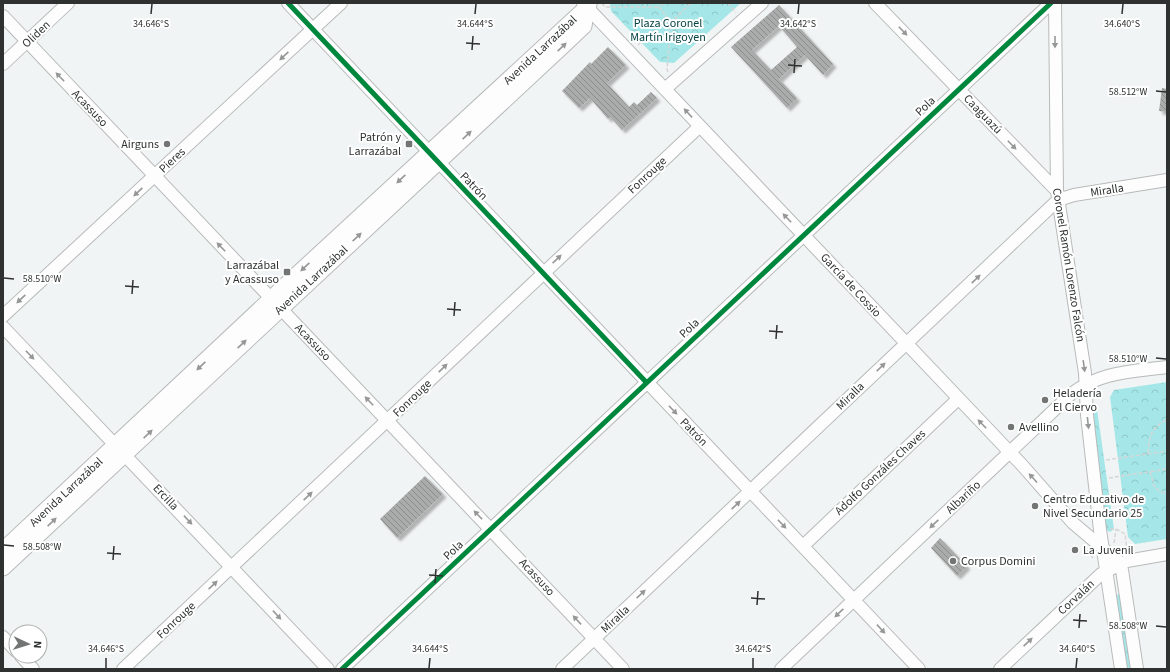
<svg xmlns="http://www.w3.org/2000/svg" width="1170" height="672" font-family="'Source Sans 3',sans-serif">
  <defs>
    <pattern id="park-crowns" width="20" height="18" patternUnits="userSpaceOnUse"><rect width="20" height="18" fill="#a5e7e8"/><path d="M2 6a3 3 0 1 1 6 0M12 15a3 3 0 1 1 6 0" fill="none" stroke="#8ec7c7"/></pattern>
    <pattern id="building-back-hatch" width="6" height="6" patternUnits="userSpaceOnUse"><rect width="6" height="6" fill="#aaacac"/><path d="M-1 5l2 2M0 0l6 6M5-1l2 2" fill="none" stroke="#8b8d8d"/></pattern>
    <filter id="shadow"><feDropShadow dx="3.5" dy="3.5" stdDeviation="1" flood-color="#0004"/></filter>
  </defs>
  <rect width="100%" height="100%" fill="#f1f4f4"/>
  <!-- park -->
  <path fill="url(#park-crowns)" d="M610,3H741L674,63L660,62L611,11Z
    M1167,382V539L1135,544L1128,537L1110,397L1114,390Z
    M1091,405H1095L1097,409L1114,529L1110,532L1106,530Z
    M1120,593L1134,669H1126L1116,596Z"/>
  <!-- pitch -->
  <path fill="#a5e7e8" d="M1140,484L1144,512L1129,514L1125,486Z"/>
  <!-- building -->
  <path fill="url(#building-back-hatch)" fill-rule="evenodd" filter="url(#shadow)" d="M779,5L833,64L823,75L805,55L779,79L797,98L787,108L731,47ZM779,26L797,47L771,70L752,50Z
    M608,47L626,65L607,83L629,107L634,102L637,105L651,92L657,98L622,130L610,117L608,119L590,98L579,108L562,91L590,62L591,64Z
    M1162,88L1167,89V112L1159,111Z
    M425,476L443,494L397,538L380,519Z
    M940,538L967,566L957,576L931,548Z"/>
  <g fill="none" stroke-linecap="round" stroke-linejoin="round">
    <!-- minor casing -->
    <g stroke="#b8baba" stroke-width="14">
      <path id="minor" d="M288,3L919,669
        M583,3L1022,465L1073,523L1118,561L1122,570L1137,669
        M875,3L1057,191
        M1055,3L1057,191L1085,373L1087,415L1100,530L1121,669
        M3,16L623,669
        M3,64L68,3
        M665,89L762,3
        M3,316L341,3
        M3,327L328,669
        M803,546L958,399
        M3,637L16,651
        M21,656L33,669
        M123,669L700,126
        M342,669L1051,3
        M562,669L1058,200L1074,195L1167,180
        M781,669L1071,394C1102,371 1130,372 1167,367
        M1000,669L1101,574L1127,561L1167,554"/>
    </g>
    <!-- tertiary casing -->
    <g stroke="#b8baba" stroke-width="17">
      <path id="tertiary" d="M3,550L293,278L589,5
        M3,568L564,45L584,26L587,7"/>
    </g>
    <!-- path -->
    <path stroke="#d5d6d6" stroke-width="1.5" stroke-dasharray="4 2" stroke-linecap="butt" d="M602,3L605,7H659
      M664,3L659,7L671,22L691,3
      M728,3L736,13
      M638,45L641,42
      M668,72L667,70L671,22
      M1148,453C1149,437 1151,427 1167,420
      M1106,460L1167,451
      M1150,472L1155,488L1167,495
      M1109,478L1167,469
      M1110,529H1116L1125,534L1127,550
      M1114,543L1116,529
      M1087,550L1093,558"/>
    <!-- minor -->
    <use href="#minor" stroke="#fdfdfd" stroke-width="12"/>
    <!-- tertiary -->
    <use href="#tertiary" stroke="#fdfdfd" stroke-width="15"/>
    <!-- cycleway casing -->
    <g stroke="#fff" stroke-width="8">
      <path id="cycleway" d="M288,3L646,382
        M342,669L1051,3"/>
    </g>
    <!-- cycleway -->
    <use href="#cycleway" stroke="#00873e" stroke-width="5"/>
  </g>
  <!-- one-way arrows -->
  <defs><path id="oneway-solid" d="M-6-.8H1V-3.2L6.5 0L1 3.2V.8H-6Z"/></defs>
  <g fill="#969797">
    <use href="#oneway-solid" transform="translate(903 31) rotate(46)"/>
    <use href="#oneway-solid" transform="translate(1055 42) rotate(90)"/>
    <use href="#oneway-solid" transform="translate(562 47) rotate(-43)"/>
    <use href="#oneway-solid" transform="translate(284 56) rotate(137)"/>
    <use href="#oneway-solid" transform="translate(60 77) rotate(-134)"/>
    <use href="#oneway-solid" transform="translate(688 113) rotate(-133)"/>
    <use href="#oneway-solid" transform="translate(467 135) rotate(-43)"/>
    <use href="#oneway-solid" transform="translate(1012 145) rotate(46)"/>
    <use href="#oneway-solid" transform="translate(401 179) rotate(137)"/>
    <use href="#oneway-solid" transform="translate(138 192) rotate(137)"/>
    <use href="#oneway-solid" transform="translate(787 218) rotate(-134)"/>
    <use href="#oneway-solid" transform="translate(357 237) rotate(-43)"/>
    <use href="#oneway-solid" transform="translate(221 247) rotate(-134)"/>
    <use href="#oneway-solid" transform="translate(557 259) rotate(-43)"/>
    <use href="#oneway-solid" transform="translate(305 267) rotate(137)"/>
    <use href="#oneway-solid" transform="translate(976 279) rotate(-44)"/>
    <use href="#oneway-solid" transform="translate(21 299) rotate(137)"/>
    <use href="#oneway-solid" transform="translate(242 344) rotate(-43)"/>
    <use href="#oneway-solid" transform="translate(30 355) rotate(46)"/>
    <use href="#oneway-solid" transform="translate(201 366) rotate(137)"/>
    <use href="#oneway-solid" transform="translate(1084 366) rotate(82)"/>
    <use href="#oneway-solid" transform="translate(881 367) rotate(-44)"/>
    <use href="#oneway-solid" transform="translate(443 368) rotate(-44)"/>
    <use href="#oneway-solid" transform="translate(369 401) rotate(-134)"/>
    <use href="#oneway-solid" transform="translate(673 410) rotate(46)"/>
    <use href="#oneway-solid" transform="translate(1088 423) rotate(84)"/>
    <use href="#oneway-solid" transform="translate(982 424) rotate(-134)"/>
    <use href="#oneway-solid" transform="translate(148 434) rotate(-43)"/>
    <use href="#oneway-solid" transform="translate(1033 478) rotate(-132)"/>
    <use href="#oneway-solid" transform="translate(308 496) rotate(-43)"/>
    <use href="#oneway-solid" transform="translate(736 505) rotate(-43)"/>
    <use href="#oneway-solid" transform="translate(478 515) rotate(-134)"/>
    <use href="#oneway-solid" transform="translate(188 520) rotate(47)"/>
    <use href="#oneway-solid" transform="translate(52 522) rotate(-43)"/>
    <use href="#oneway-solid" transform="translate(782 524) rotate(46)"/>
    <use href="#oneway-solid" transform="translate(934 524) rotate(137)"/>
    <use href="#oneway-solid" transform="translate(213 585) rotate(-43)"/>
    <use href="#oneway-solid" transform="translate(641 594) rotate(-43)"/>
    <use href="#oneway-solid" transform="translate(839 613) rotate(136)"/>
    <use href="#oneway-solid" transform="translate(277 615) rotate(47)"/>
    <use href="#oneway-solid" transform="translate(577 620) rotate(-133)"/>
    <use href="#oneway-solid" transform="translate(881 629) rotate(47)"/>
    <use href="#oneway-solid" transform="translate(1028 642) rotate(-43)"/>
  </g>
  <!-- ticks -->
  <path fill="none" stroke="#2f3131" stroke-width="1.5" d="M151,14L152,4M475,14L476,4M798,14L799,4M1122,14L1123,4M466,43L480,44M472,50L473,36M788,65L802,66M794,73L795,59M1156,91L1166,92M4,278L14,279M125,286L139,287M132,294L133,280M447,309L461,310M454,316L455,302M769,331L783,332M776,339L777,325M1156,358L1166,359M4,545L14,546M107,553L121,554M113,560L114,546M429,575L443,576M435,583L436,569M751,598L765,599M757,605L758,591M1073,620L1087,621M1156,626L1166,627M1079,628L1080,614M106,668V658M429,668L430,658M753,668V658M1076,668L1077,658"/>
  <!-- markers -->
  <g fill="#737575" stroke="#fff" stroke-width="1.5">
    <circle cx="167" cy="144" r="4"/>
    <rect x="405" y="140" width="8" height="8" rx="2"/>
    <rect x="283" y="268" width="8" height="8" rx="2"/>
    <circle cx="1045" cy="400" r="4"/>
    <circle cx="1011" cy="427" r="4"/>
    <circle cx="1035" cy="506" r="4"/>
    <circle cx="1075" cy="550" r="4"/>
    <circle cx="953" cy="561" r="4"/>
  </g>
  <g text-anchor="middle" stroke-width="4" stroke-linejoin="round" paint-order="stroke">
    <!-- park labels -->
    <g font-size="12" fill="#054244" stroke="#fff">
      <text x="668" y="27">Plaza Coronel<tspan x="668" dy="14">Martín Irigoyen</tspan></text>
    </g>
    <!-- street labels -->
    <g font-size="12" fill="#2f3131" stroke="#fff">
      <text transform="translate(36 34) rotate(-43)" y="4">Oliden</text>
      <text transform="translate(540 50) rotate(-43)" y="4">Avenida Larrazábal</text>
      <text transform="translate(925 106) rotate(-43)" y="4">Pola</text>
      <text transform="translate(90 108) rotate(46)" y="4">Acassuso</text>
      <text transform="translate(983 114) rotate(46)" y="4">Caaguazú</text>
      <text transform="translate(172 160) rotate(-43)" y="4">Pieres</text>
      <text transform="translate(647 175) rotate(-43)" y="4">Fonrouge</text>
      <text transform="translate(474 186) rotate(46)" y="4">Patrón</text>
      <text transform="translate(1107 190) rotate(-9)" y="4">Miralla</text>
      <text transform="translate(1069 265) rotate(81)" y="4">Coronel Ramón Lorenzo Falcón</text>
      <text transform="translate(311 280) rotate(-43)" y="4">Avenida Larrazábal</text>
      <text transform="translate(851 285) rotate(47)" y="4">García de Cossio</text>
      <text transform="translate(689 328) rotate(-43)" y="4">Pola</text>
      <text transform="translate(313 342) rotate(46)" y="4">Acassuso</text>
      <text transform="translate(850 396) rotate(-44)" y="4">Miralla</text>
      <text transform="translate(412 398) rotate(-44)" y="4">Fonrouge</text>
      <text transform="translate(694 432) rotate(46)" y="4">Patrón</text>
      <text transform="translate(880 472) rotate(-43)" y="4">Adolfo Gonzáles Chaves</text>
      <text transform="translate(66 492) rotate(-43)" y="4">Avenida Larrazábal</text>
      <text transform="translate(166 497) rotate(47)" y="4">Ercilla</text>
      <text transform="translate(963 497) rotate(-43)" y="4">Albariño</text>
      <text transform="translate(453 550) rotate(-43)" y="4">Pola</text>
      <text transform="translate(537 577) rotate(47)" y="4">Acassuso</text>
      <text transform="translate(1076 597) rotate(-43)" y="4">Corvalán</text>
      <text transform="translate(615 619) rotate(-43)" y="4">Miralla</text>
      <text transform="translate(176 620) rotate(-43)" y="4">Fonrouge</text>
    </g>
    <!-- poi labels -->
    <g font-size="12" fill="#2f3131" stroke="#fff" text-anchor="start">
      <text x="401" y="141" text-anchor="end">Patrón y<tspan x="401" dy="14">Larrazábal</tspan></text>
      <text x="159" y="148" text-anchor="end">Airguns</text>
      <text x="279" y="269" text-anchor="end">Larrazábal<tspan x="279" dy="14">y Acassuso</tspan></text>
      <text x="1053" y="397">Heladería<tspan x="1053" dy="14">El Ciervo</tspan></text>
      <text x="1019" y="431">Avellino</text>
      <text x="1043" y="503">Centro Educativo de<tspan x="1043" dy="14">Nivel Secundario 25</tspan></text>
      <text x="1083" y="554">La Juvenil</text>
      <text x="961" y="565">Corpus Domini</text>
    </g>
  </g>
  <g font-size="10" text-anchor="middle" fill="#2f3131" stroke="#fff" stroke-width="4" stroke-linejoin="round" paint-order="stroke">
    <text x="151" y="27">34.646°S</text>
    <text x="475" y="27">34.644°S</text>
    <text x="798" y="27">34.642°S</text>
    <text x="1122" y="27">34.640°S</text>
    <text x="1128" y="95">58.512°W</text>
    <text x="42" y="282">58.510°W</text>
    <text x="1128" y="362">58.510°W</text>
    <text x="42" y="550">58.508°W</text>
    <text x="1128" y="629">58.508°W</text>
    <text x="106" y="652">34.646°S</text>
    <text x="430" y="652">34.644°S</text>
    <text x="753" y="652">34.642°S</text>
    <text x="1077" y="652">34.640°S</text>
  </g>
  <!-- border -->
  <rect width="1170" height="672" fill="none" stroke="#2f3131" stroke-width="8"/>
  <!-- north arrow -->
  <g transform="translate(28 644) rotate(94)"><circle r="19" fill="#ffffff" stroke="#acadad"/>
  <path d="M0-3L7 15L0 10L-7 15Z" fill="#737575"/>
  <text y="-6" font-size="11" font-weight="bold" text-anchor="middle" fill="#2f3131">N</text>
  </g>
</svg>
